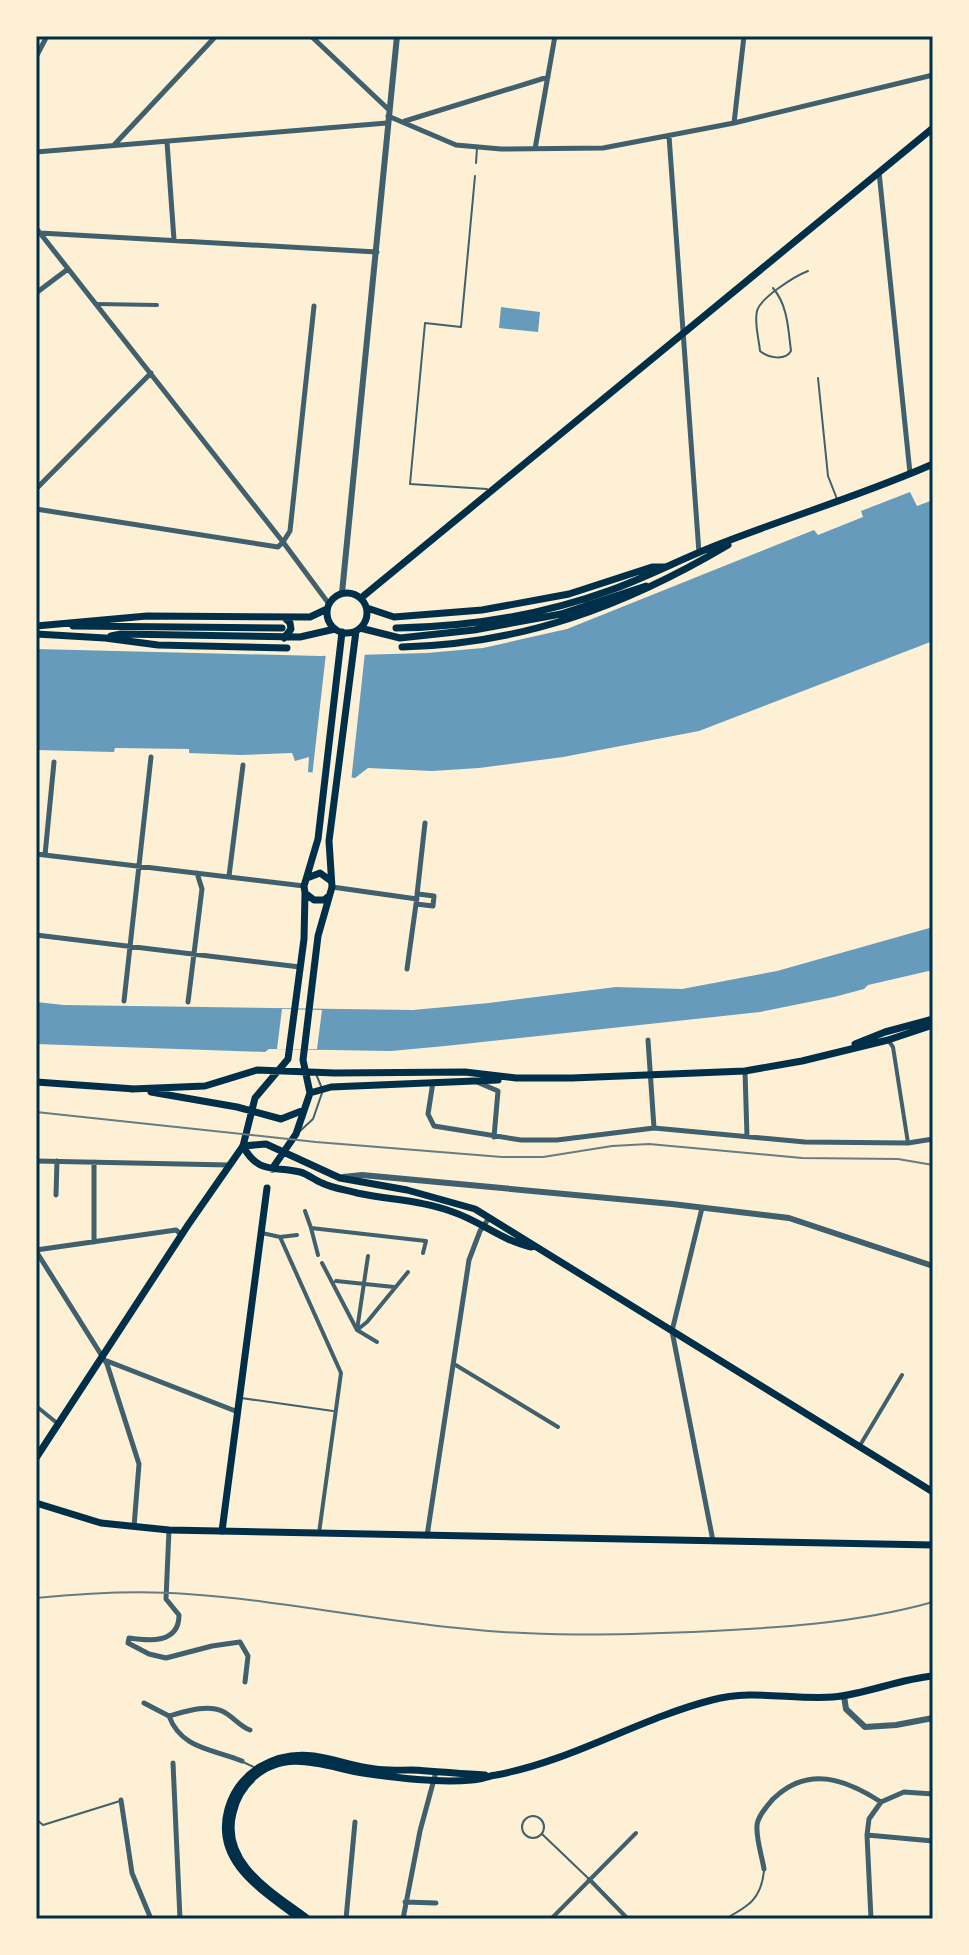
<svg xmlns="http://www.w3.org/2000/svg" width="969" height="1955" font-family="Barlow,sans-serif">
  <rect width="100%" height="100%" fill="#fdf0d5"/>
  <!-- water -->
  <path fill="#669bbc" d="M501,307L540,312L538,332L499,328Z
    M910,492L917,506L933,500V641L699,731L563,757L479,768L432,771L368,768L355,778L308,772L309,757L295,761L292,753L241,755L189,753V749L115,748L114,752L36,750V649L320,656L427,653L483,648L567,629L814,530L818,535L863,517L861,511Z
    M933,927V970L868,985L864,989L834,997L760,1012L445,1046L391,1051L269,1049L265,1052L36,1044V1002L64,1005L413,1010L489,1003L616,987L682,989L777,971Z"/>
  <!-- pier -->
  <path fill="#fdf0d5" d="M365,652L351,782L312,777L326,653Z
    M282,1009L322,1010L317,1049H277Z"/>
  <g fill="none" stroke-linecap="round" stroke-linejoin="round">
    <!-- service -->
    <path stroke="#3f606c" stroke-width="2" d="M476,163L477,148
      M475,176L461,327L425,323L410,484L487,489
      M773,288C788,306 788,328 791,351C785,361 768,358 760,351C759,339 754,323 757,311C760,298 795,276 808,271
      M818,378L828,476L837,499
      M316,1074L321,1086
      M300,1131L313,1119L322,1093
      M241,1398L333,1411
      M243,1762L256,1768
      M522 1827a11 11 0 1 1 22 0a11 11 0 1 1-22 0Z
      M36,1819L43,1825L120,1801
      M542,1834L589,1879
      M725,1919C749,1906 761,1899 764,1871"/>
    <!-- pedestrian -->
    <path stroke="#3f606c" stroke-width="4" d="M96,304L157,305
      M888,1040L893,1047L908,1143
      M305,1211L311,1228
      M262,1233L280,1237L341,1373L319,1533
      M280,1237L297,1235
      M318,1255L311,1228L426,1241L423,1253
      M368,1256L357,1330L377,1342
      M322,1263L357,1330L367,1322L408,1272
      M336,1281L394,1287
      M454,1364L558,1427
      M36,1406L57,1423
      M859,1447L902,1375
      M589,1879L628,1919
      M551,1919L636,1833"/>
    <!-- minor -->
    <path stroke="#3f606c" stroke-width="5" d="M311,36L388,109
      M36,57L47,36
      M388,116L456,145L501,149L603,148L734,123L933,75
      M405,121L548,77
      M734,123L744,36
      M669,136L699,553
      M167,142L174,240
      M114,145L216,36
      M535,149L555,36
      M36,152L387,123
      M879,172L910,473
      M36,228L283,542L329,604
      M40,233L377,252
      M36,293L68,269
      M36,489L151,373
      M36,509L278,547L283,542
      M283,542L290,531L314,306
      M36,854L304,886
      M45,855L54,762
      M229,876L243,765
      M332,887L417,899
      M418,894L434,896L433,906L416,904L425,823
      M36,935L300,967
      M407,969L416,904
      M124,1001L151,757
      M188,1002L202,889L197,873
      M648,1040L654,1128
      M745,1071L747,1137
      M433,1082L428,1114L434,1126L521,1140H557L654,1128L805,1142L908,1143L933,1139
      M477,1082L498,1091L494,1137
      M36,1161L229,1165
      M56,1195L57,1161
      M702,1208L672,1331L713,1541
      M94,1242V1162
      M36,1250L176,1230L182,1235
      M36,1251L107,1364L139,1464L134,1527
      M107,1361L238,1412
      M169,1530L166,1599L179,1615C179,1644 149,1641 129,1638L128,1643L149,1654L166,1658L212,1646L240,1642L248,1656L245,1682
      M427,1536L469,1260L480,1231L489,1218
      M144,1703L169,1716
      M242,1761C213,1749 181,1749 169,1716C184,1712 207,1704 222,1711C233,1716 239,1726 250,1730
      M173,1763L180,1919
      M121,1800L132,1873L151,1919
      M867,1835L933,1841
      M764,1869C762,1856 756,1839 757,1826C757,1817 767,1806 773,1799C808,1765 845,1779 881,1802
      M405,1902L436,1903
      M201,1919H206
      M346,1919L355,1822
      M403,1919L420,1831L436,1772
      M871,1919L867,1835L869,1819L881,1802L904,1792L933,1794"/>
    <!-- tertiary -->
    <path stroke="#3f606c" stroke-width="6" d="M342,593L397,36
      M343,1177L362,1175L672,1204L789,1218L933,1266
      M844,1696L846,1709L865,1727L896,1725L933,1718"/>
    <!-- secondary -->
    <path stroke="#003049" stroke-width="7" d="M361,598L933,128
      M36,1458L188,1225L243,1146
      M222,1531L267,1188"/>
    <!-- primary -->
    <path stroke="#003049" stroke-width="7" d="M327 613a20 20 0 1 1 40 0a20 20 0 1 1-40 0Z
      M367,608L394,617L482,610L569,594L652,567H665
      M36,626L147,616L310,617L327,609
      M73,626L282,628
      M360,628L400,638L474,630L561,614L646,586
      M396,628C469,627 542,615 611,590C647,577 681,559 717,545C788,517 863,495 933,464
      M36,634L105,638L158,645L287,648
      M111,636L121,634L300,637L335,629
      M284,638L291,629L290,623L285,618
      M402,647C523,644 625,606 728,545
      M307,878L320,873L331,881
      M305,893L304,939L288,1059L255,1098L243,1146C258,1174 273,1166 300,1172C308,1174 314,1180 322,1183C332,1188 346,1190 357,1193C389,1200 421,1200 453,1212C480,1221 503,1241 531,1247
      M329,896L324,900H314L305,893L304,886L318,839L342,632
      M855,1044L885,1032L933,1019
      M36,1082L135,1089
      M132,1089L205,1086L257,1070L335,1073L465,1072L516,1078H572L745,1071L802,1061L888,1040L933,1025
      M151,1092L237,1107L281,1119L304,1110
      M310,1093L331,1087L498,1080
      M243,1146L266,1144L340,1178L407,1190L475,1209L933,1492
      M272,1169L296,1134L310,1093L303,1060L318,936L332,887L329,841L356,631
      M36,1503L101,1523L169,1530L933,1545
      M300,1919C264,1891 213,1863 228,1809C239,1771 276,1751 314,1756C335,1759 354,1767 375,1769C387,1771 399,1770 411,1770C436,1771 461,1774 485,1775
      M308,1919C274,1893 220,1864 233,1813C236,1799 243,1787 254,1777C287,1748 326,1767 363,1773C398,1778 437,1783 472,1780C480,1780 488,1776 496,1775C572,1761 638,1719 712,1700C752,1689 792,1700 833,1697C867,1694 899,1679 933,1676"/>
    <!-- tram -->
    <path stroke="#657d81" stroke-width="2" d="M36,1112L316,1142L502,1157H543L612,1146L649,1144L802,1158L898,1159L933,1165"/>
    <!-- rail -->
    <path stroke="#657d81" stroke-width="2" d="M36,1598C86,1593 137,1590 187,1594C278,1600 367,1619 458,1628C537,1637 614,1635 693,1632C775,1628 854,1624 933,1602"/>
  </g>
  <!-- border -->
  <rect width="969" height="1955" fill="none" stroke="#fdf0d5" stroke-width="76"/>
  <rect x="38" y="38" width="893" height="1879" fill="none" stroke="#003049" stroke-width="3"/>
</svg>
